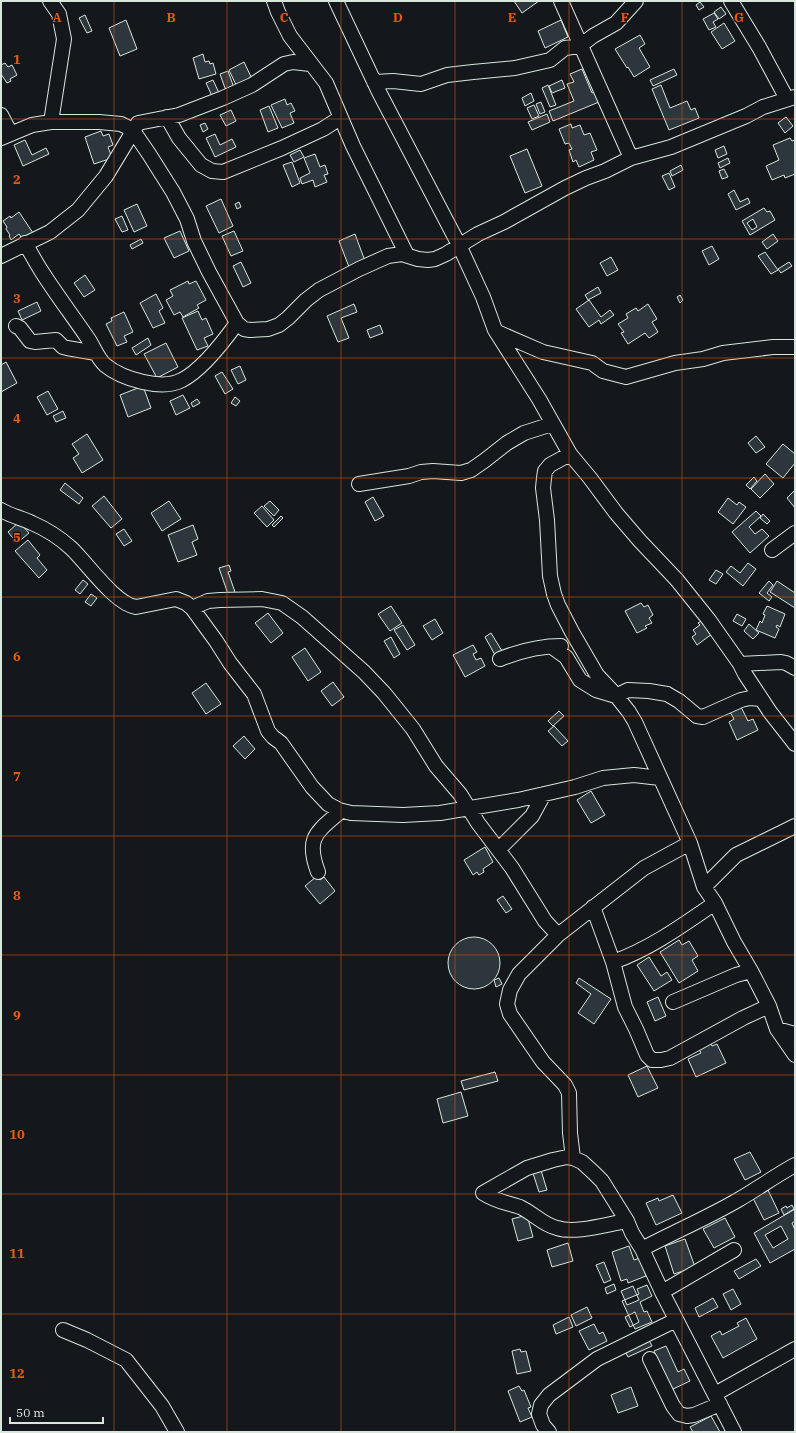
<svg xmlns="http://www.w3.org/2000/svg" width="796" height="1433" font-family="'IBM Plex Serif',serif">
  <rect width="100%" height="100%" fill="#14181c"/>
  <!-- building -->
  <path fill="#2c363c" stroke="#d8e6dc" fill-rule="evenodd" d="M514,1H539L522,13Z
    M700,2L704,7L699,10L696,5Z
    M721,7L726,14L719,19L714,12Z
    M714,13L718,19L713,22L716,27L709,30L703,19Z
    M85,15L92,31L87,33L79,18Z
    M126,20L137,49L120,56L109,28Z
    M561,20L568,37L545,48L538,31Z
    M724,23L735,41L722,49L711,32Z
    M640,35L645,44L639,48L650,67L634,77L628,67L627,68L615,49Z
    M203,54L205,62L209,61L210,64L213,63L216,74L199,79L193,58Z
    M244,62L253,81L238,89L229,70Z
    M5,63L8,67L12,65L17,75L10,79L11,81L7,83L1,74V65Z
    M582,69L592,93L595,92L599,102L553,121L549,111L574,101L567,84L574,82L570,74Z
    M674,69L677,75L653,86L650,80Z
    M228,71L234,88L226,91L220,74Z
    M213,80L219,93L212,96L206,83Z
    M562,80L565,88L552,93L549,86Z
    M548,85L556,105L550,107L542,88Z
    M661,85L670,108L687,101L691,110L695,108L699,118L669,130L652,89Z
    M531,93L534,101L525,106L522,98Z
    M285,99L287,105L291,103L295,111L290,113L294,123L282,128L271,105Z
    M541,102L545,112L540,114L536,104Z
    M534,105L539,116L532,119L527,108Z
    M269,106L278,128L268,132L260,110Z
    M231,110L236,121L226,126L220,115Z
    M547,114L550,122L532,130L528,122Z
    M786,117L793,126L785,133L778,123Z
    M205,123L208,129L203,132L200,125Z
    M571,124L572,128L580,125L584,135L590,133L597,150L591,152L594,160L579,167L576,160L573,162L569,150L572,149L569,143L565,144L559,129Z
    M101,131L103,136L109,134L113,145L108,147L112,158L94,164L85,137Z
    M215,134L220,145L232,139L236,147L215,157L206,138Z
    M790,138L792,141L795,140V174L785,178L784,175L772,180L766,166L779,160L773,145Z
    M25,140L32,155L46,148L49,154L23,166L14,145Z
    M724,146L727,154L718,158L715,150Z
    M527,149L542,186L525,193L510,156Z
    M300,150L304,157L294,162L290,155Z
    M315,154L320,167L325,165L328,174L324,175L327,182L315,187L313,180L302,184L300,178L310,173L304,158Z
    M728,158L730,163L720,168L718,163Z
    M292,162L300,183L292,187L283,165Z
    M681,165L683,170L672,176L670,171Z
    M724,169L728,177L722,179L719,171Z
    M669,173L675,187L669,190L662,176Z
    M734,190L740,202L748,198L750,203L736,210L728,194Z
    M221,199L233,226L219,233L206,206Z
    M239,202L241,207L237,209L235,204Z
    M137,204L147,226L134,232L124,210Z
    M764,208L767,212L770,211L775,220L750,235L742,221ZM753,219L757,227L752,230L747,223Z
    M19,212L33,233L23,240L19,234L11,240L9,236L10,235L6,229L7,227L3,221L10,216L11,218Z
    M122,216L128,230L122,232L115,219Z
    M180,231L189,251L174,258L164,238Z
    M234,231L243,251L231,256L222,236Z
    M355,234L365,261L349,267L339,241Z
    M773,234L778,241L767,249L762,242Z
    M141,239L143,243L132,249L130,245Z
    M712,246L719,259L709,265L702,251Z
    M765,252L778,270L771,274L758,256Z
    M611,257L618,270L607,276L600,263Z
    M241,262L251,283L243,287L233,266Z
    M789,262L792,266L781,273L778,269Z
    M85,275L95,290L84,297L74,283Z
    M188,281L189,284L196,281L206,300L197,305L199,308L183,317L180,312L174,315L166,300L173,296L170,290Z
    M598,287L601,293L588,300L585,295Z
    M156,294L163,308L159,311L165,323L153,328L140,303Z
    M680,295L683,300L680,303L677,297Z
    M589,300L601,317L610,310L614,315L601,324L599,320L589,327L576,309Z
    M37,302L41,311L22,320L18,311Z
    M354,304L357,312L341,318L349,338L338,342L327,316Z
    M648,304L657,319L652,322L658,332L649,338L645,333L628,344L621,333L624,332L618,324L628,318L626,314L636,308L638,311Z
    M198,311L202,320L206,318L213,334L204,338L208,346L197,350L182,318Z
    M124,312L133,332L124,336L127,342L117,346L106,324L112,321L111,318Z
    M380,325L383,333L370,338L367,330Z
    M148,338L151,345L136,355L132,348Z
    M166,343L178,367L157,378L144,354Z
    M6,362L17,383L1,392V365Z
    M240,366L246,380L238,384L231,370Z
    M222,372L233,389L225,394L215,376Z
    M143,386L151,408L128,417L120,395Z
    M48,391L58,409L47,415L37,397Z
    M183,395L190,408L176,415L170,401Z
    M235,397L240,401L236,406L231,403Z
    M197,399L200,403L193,407L191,403Z
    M63,411L66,418L56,422L53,416Z
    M87,434L103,460L82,473L73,458L79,454L72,444Z
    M756,436L765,447L756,453L748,443Z
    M783,444L795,454V463L783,478L766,464Z
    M765,474L774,484L760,498L751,489Z
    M754,477L757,481L750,489L746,485Z
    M65,483L83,498L79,504L60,490Z
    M795,490V508L787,498Z
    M104,496L122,519L111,528L92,506Z
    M373,497L384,516L375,521L365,502Z
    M728,498L737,505L739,502L746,507L733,524L718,512Z
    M169,501L181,519L162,531L151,513Z
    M270,501L279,510L274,516L264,506Z
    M262,506L274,520L267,527L254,513Z
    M756,511L761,516L749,527L755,534L762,529L769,536L750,553L732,532Z
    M763,514L770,521L767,524L760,518Z
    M281,516L283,518L274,527L272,525Z
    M19,522L29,533L17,543L8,532Z
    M193,525L198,539L192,542L197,555L178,562L168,535Z
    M124,529L132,541L124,546L116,534Z
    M28,540L40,555L37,558L47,570L39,578L15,551Z
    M748,563L756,569L743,586L726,572L731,566L740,573Z
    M229,565L231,571L228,572L235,592L228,594L219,568Z
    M716,570L723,574L716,584L709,580Z
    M83,580L88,584L80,594L75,590Z
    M769,581L773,585L767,593L772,597L769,601L759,593Z
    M777,581L795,593V608L770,592Z
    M91,594L97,598L91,606L85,602Z
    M641,603L644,607L648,605L653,615L649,618L652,623L645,626L647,628L637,633L625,611Z
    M391,606L402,623L390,631L378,614Z
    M767,606L785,614L780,627L777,625L776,627L779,629L775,638L756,630L760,621L762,623L765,615L763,614Z
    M268,613L283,633L271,643L255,623Z
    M737,614L746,619L742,626L733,621Z
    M706,618L716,631L697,645L692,637L696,634L693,630L700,625L698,623Z
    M435,619L443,633L432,640L423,626Z
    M749,624L759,633L753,639L744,631Z
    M403,625L415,645L407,650L394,630Z
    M491,633L502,651L495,655L485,637Z
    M391,637L400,654L394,658L384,641Z
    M473,645L477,652L473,654L476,660L481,658L485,666L465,677L453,655Z
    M305,648L321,672L308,681L292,657Z
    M333,682L344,697L332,706L321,691Z
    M206,683L221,704L206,714L192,693Z
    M741,707L748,721L753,719L758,730L737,740L729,722L734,719L730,712Z
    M559,711L564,716L553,726L548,721Z
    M554,726L568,741L562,746L548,731Z
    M244,736L255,749L245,759L233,746Z
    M591,791L605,815L591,823L577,800Z
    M485,847L493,862L483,869L484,872L479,875L477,872L473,875L464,860Z
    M317,876L320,880L324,877L335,891L320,904L305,886Z
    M503,896L512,909L506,913L497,900Z
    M448 963a26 26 0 1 1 52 0a26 26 0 1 1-52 0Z
    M679,940L682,945L689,941L698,956L692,960L698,971L679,983L660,952Z
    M649,957L661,976L667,972L672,980L654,991L637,965Z
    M499,978L502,984L496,987L494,980Z
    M579,978L611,999L594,1024L578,1013L591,994L576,983Z
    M658,997L666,1016L655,1021L647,1002Z
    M708,1039L712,1046L717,1044L726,1063L696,1077L688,1059L701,1053L697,1045Z
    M647,1066L658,1088L638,1097L628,1075Z
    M495,1072L498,1081L464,1090L461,1081Z
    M461,1092L468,1116L443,1123L437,1099Z
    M750,1152L761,1172L745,1180L734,1159Z
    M540,1167L547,1190L539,1192L532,1170Z
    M768,1190L779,1213L764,1220L753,1198Z
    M673,1195L682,1213L656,1225L646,1203L658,1198L659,1201Z
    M792,1205L794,1209L784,1215L781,1209L786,1206L787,1208Z
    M795,1209V1221L792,1223L795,1230V1249L770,1263L754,1233ZM781,1226L788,1239L773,1248L765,1235Z
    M527,1215L533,1237L518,1241L512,1219Z
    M725,1218L735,1237L714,1248L703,1229Z
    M685,1239L695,1267L674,1274L665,1246Z
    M568,1243L573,1261L552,1267L547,1250Z
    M629,1246L634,1260L640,1258L646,1276L628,1283L627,1279L621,1281L612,1252Z
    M756,1259L761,1266L739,1279L734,1271Z
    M604,1262L611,1280L604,1283L596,1265Z
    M614,1284L616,1290L607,1294L605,1288Z
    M647,1285L652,1296L640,1302L644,1312L647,1311L652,1322L635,1329L622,1301L639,1294L637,1289Z
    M633,1286L639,1300L627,1305L621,1291Z
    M733,1289L741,1304L731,1310L723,1294Z
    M713,1298L718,1307L699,1317L695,1308Z
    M587,1307L592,1318L576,1326L571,1315Z
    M635,1312L639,1322L630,1327L625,1317Z
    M569,1317L573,1327L556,1334L553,1325Z
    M746,1318L757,1339L723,1358L711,1336L720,1331L722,1335L739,1326L737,1323Z
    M594,1324L599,1334L603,1332L607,1341L589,1350L579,1331Z
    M649,1340L652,1346L628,1357L625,1351Z
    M666,1346L678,1372L684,1369L690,1381L671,1390L654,1351Z
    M520,1349L521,1352L526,1351L531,1371L517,1374L512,1351Z
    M519,1386L522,1391L524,1390L531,1407L528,1408L532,1417L520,1422L508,1391Z
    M631,1387L638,1406L618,1413L611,1395Z
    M711,1416L720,1432H693L690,1427Z"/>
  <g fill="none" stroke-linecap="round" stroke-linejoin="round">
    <!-- minor casing -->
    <g stroke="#d8e6dc" stroke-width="16">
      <path id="minor" d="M50,1L59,14L64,39L51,122
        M274,1L278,12L290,36L326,83L353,146L407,255
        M336,1L379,92L459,245L483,297L495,330L539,399L570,454L590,478L616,513L640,541L677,580L709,620L740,664L745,674L770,712L795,744
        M561,1L631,158
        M731,1L759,47L787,99
        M374,82L393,81L421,84L447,75L473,72L515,68L550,60L565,48L580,46L593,36L616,23L636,1
        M1,115L11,134
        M167,117L179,138L201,165L212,171L223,172L282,148L323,129L340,118
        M1,138L32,125L51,122H99L121,124L127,127L136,135L149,154L173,192L187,219L194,241L209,272L237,323L244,329L250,330L268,329L279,325L288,318L306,300L319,290L359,269L388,256L402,254L418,259L428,260L435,259L446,254L478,234L504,222L565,188L586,178L605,171L631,158L671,147L746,116L763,107L795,97
        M25,243C31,253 36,263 42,272C56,294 72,315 87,337C93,345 97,358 105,365C122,379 162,391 182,380C202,370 224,341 237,323
        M1,256L50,232L78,210L106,176L138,123L179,115L223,98L252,85L284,64L293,62L310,64
        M16,326L20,328L30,341L35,342L56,340L63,347L67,348L96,353
        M497,332L543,352L592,363L603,371L626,377L675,363L703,359L723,353L773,347H795
        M570,454L550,465L545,471L544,478L543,488L547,520L550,576L554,594L558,605L572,632L597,675L614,693L629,712L635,722L690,843L704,887L715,903L734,942L751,971L769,1006L777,1029L795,1055
        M359,484L409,476L421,472L433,471L461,473L471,470L484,461L507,443L524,433L552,424
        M1,510C11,516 22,518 32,523C46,529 60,538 71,548C87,563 115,604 136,607L176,599L186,603L192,608L216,641L230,663L254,694L268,731L273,737L281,743L312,787L328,804L339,810L351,813L403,815L440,813L518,800L575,787L603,778L634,775L660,778
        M772,550L795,533
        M192,608L208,601L220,600L262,599L282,603L302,617L364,672L384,693L413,729L436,766L460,794L478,823L512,868L545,921L558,935
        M552,647L566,657L580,680L596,690L616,696L628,690L649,691L667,694L679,701L697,716L703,717L741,700L750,698L761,699
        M500,659C520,651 540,646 561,646
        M740,664L781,662L786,663L795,668
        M499,849L532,816L544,794
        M318,872C305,837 317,832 341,811
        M704,887L736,855L795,826
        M593,907L613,962L625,1007L636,1029L647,1055L652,1060H661L670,1058L743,1018L769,1006
        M613,962C650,949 683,925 715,903
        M673,1002L736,975L751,971
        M777,1029L795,1034
        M573,1158L570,1133L569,1093L565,1085L543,1062L510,1014L507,1004L510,990L519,974L558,935L644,868L690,843
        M627,1221C607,1224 576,1234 557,1228C543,1225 533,1213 520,1207C505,1202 497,1202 483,1193L527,1168L553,1160L567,1157L573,1158L582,1162L594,1173L602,1181L627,1221L632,1233L642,1249L662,1292L734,1432
        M642,1249C674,1232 707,1218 738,1200C757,1189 775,1176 795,1165
        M662,1292L734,1250
        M63,1330L87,1340L126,1360L162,1406L177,1432
        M650,1359L673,1406L679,1414L687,1416L694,1415L720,1404
        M715,1394L795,1349
        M549,1432L543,1425L539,1414L541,1405L549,1395L597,1359L676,1320"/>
    </g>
    <!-- minor -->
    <use href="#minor" stroke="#14181c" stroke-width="14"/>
  </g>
  <!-- grid -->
  <path fill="none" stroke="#e8590c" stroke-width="1" stroke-opacity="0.55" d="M114,1V1432M227,1V1432M341,1V1432M455,1V1432M569,1V1432M682,1V1432M1,119H795M1,239H795M1,358H795M1,478H795M1,597H795M1,716H795M1,836H795M1,955H795M1,1075H795M1,1194H795M1,1314H795"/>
  <g font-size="13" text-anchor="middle" font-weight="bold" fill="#e8590c" stroke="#14181c" stroke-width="3" stroke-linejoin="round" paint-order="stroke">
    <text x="57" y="22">A</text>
    <text x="171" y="22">B</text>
    <text x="284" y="22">C</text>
    <text x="398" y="22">D</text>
    <text x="512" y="22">E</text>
    <text x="625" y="22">F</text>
    <text x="739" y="22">G</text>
    <text x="17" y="64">1</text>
    <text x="17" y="184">2</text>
    <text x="17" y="303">3</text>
    <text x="17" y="423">4</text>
    <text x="17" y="542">5</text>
    <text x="17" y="661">6</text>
    <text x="17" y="781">7</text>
    <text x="17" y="900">8</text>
    <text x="17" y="1020">9</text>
    <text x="17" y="1139">10</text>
    <text x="17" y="1258">11</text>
    <text x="17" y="1378">12</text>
  </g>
  <!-- border -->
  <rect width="796" height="1433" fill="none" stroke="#d8e6dc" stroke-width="4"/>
  <!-- scale -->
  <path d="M10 1417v6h93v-6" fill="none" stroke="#d8e6dc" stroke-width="2"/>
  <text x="16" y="1417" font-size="12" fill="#d8e6dc" stroke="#14181c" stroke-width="3" paint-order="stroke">50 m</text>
</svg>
